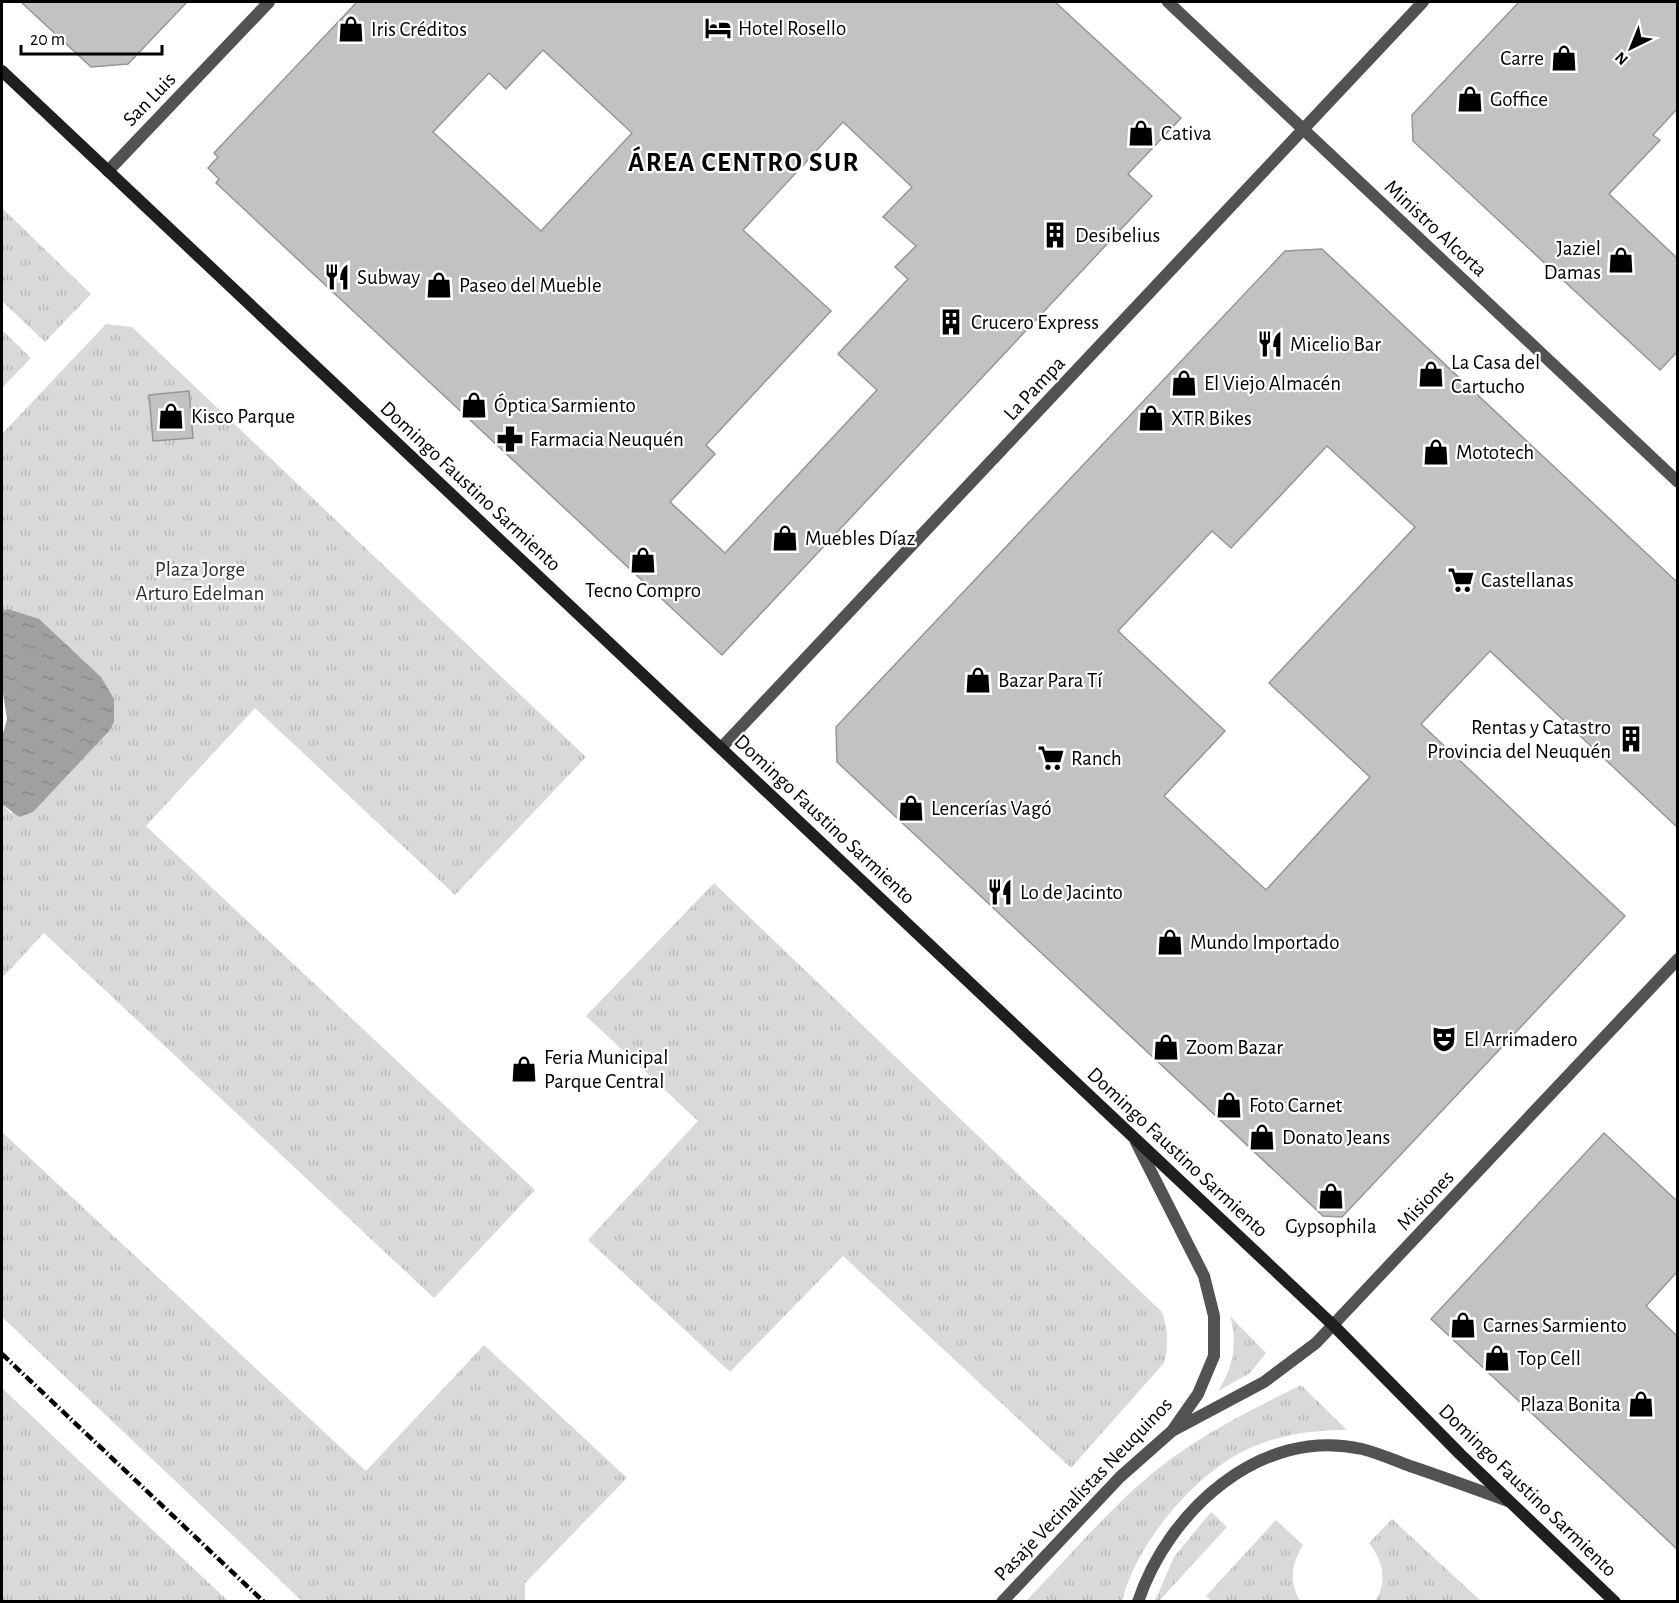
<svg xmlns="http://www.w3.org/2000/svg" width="1679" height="1603" font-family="'Alegreya Sans',sans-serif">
  <defs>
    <pattern id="grass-tufts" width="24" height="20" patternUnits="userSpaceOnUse" patternTransform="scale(1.5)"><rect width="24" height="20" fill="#d9d9d9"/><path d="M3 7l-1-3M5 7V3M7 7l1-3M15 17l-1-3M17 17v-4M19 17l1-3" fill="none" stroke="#b8b8b8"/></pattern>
    <pattern id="water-ripples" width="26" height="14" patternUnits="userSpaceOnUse" patternTransform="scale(1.5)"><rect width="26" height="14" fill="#a0a0a0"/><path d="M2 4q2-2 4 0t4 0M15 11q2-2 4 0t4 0" fill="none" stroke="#888"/></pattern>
  </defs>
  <rect width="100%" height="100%" fill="#fff"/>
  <!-- grass -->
  <path fill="url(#grass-tufts)" fill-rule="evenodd" d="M2,208L91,294L45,342L2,301Z
    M106,324L132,327L586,757L455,895L255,708L146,826L535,1190L434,1298L44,933L2,978V804L12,814L8,609L2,611V434ZM189,392L193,438L153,441L149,395Z
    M2,330L31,358L2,388Z
    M714,883L1162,1312C1168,1330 1169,1344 1164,1363L1071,1468L843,1256L730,1372L588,1240L698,1121L586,1016Z
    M2,1132L366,1471L484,1345L627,1478L525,1583V1601H302L2,1317Z
    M1230,1316L1266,1353L1250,1373L1218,1391C1233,1367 1238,1345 1230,1316Z
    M1301,1385L1347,1430C1313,1430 1280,1434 1248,1449C1194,1474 1136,1544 1122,1601H1026C1064,1562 1100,1519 1141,1483C1188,1441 1245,1413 1301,1385Z
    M2,1388L228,1601H2Z
    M1211,1512L1227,1527L1159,1601H1155L1174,1557Z
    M1392,1519L1481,1601H1375C1388,1582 1383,1561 1369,1543Z
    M1276,1520L1303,1545C1291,1565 1289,1580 1300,1601H1212L1206,1596Z"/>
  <!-- water -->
  <path fill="url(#water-ripples)" d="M8,609L39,619L101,677L114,699V722L109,731L33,812L19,817L2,804V737L7,719L2,687V611Z"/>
  <!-- building -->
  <path fill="#c2c2c2" stroke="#969696" stroke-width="1.5" fill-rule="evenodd" d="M21,2H187L128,64L91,67Z
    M357,2H1055L1181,118L1128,174L1152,196L722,655L216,183L219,179L208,168L218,157L214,153ZM543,50L632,133L541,231L433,132L489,73L506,89ZM843,122L912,187L883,217L916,246L895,267L908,279L838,354L877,390L725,553L670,502L715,454L706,445L831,311L743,230Z
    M1519,2H1677V109L1653,135L1660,140L1609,194L1677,258V352L1660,370L1413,141L1412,115Z
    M1322,249L1677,582V827L1490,651L1421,724L1625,916L1342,1217L1323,1216L837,762L836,727L1285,251ZM1327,446L1415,527L1269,683L1370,777L1266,890L1164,796L1225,731L1118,631L1212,531L1231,548Z
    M189,391L193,438L153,441L149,395Z
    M1604,1133L1677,1201V1272L1646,1306L1677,1336V1549L1431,1319Z"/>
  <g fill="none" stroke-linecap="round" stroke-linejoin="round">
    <!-- street -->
    <path stroke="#525252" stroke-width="12" d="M1168,2L1678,482
      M108,171L269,2
      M721,748L1423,2
      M1172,1431L1264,1382L1316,1343L1678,959
      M1002,1602L1120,1477L1172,1431L1198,1394L1214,1356V1316L1204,1276L1136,1142
      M1138,1602C1168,1511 1261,1426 1362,1449C1378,1453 1394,1460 1410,1466C1443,1477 1475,1489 1508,1501"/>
    <!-- secondary -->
    <path stroke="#1f1f1f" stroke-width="12" d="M2,71L1334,1326L1460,1454L1615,1602"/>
    <!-- rail -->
    <path stroke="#000" stroke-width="4.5" stroke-dasharray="9 3 1.5 3" stroke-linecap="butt" d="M2,1354L264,1602"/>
  </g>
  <!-- icons -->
  <defs>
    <g id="hotel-bare" transform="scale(2.07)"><path d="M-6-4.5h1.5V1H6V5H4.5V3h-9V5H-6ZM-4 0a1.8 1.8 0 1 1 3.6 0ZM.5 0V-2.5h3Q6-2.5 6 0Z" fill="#000" stroke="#fff" stroke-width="2.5" paint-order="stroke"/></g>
    <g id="shop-bare" transform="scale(2.07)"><path d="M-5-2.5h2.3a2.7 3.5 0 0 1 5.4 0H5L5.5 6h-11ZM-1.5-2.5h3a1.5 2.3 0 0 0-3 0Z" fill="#000" stroke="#fff" stroke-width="2.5" paint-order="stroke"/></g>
    <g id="building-bare" transform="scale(2.07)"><path d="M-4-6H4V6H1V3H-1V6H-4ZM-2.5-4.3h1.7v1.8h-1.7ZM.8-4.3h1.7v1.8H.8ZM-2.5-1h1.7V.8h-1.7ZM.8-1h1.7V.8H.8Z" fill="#000" stroke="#fff" stroke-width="2.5" paint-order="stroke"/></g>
    <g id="restaurant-bare" transform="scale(2.07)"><path d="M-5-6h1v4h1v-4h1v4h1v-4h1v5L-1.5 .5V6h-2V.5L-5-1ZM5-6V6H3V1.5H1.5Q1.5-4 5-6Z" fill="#000" stroke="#fff" stroke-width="2.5" paint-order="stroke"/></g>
    <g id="pharmacy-bare" transform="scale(2.07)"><path d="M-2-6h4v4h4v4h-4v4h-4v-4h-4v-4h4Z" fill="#000" stroke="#fff" stroke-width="2.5" paint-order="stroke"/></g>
    <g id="supermarket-bare" transform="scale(2.07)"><path d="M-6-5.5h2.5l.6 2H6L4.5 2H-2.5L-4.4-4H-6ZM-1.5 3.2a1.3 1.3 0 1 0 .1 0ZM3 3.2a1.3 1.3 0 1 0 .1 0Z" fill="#000" stroke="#fff" stroke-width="2.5" paint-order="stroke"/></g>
    <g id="theatre-bare" transform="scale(2.07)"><path d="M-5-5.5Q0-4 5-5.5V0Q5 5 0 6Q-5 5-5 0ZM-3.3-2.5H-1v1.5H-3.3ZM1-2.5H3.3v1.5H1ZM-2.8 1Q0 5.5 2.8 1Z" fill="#000" stroke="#fff" stroke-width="2.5" paint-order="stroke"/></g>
  </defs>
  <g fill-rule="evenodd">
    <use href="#hotel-bare" x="718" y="28"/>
    <use href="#shop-bare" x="351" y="29"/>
    <use href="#shop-bare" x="1564" y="58"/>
    <use href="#shop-bare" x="1470" y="99"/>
    <use href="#shop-bare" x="1141" y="133"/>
    <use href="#building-bare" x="1055" y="235"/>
    <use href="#shop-bare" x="1621" y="260"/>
    <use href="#restaurant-bare" x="337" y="277"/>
    <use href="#shop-bare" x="439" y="285"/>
    <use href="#building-bare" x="951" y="322"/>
    <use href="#restaurant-bare" x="1270" y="344"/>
    <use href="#shop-bare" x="1431" y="374"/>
    <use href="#shop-bare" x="1184" y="383"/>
    <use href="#shop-bare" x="474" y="405"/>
    <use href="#shop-bare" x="171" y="416"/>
    <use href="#shop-bare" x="1151" y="418"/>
    <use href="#pharmacy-bare" x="510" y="439"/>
    <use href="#shop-bare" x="1436" y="452"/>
    <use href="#shop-bare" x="785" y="538"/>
    <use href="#shop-bare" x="643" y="560"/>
    <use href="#supermarket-bare" x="1461" y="580"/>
    <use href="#shop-bare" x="978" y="680"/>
    <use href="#building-bare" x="1631" y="739"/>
    <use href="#supermarket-bare" x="1051" y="758"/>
    <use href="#shop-bare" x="911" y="808"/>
    <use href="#restaurant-bare" x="1000" y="892"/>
    <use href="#shop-bare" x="1170" y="942"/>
    <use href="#theatre-bare" x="1444" y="1039"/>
    <use href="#shop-bare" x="1166" y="1047"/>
    <use href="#shop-bare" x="524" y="1069"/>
    <use href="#shop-bare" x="1229" y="1105"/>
    <use href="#shop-bare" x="1262" y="1137"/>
    <use href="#shop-bare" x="1331" y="1196"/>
    <use href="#shop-bare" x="1463" y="1325"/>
    <use href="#shop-bare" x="1497" y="1358"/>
    <use href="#shop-bare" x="1641" y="1404"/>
  </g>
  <g text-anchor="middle" stroke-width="4.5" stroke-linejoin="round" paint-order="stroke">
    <!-- poi labels -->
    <g font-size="21" fill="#000" stroke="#fff" text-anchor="start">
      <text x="738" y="35">Hotel Rosello</text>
      <text x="371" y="36">Iris Créditos</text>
      <text x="1544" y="65" text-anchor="end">Carre</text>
      <text x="1490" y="106">Goffice</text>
      <text x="1161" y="140">Cativa</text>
      <text x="1075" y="242">Desibelius</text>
      <text x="1601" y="255" text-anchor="end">Jaziel<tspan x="1601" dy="24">Damas</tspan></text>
      <text x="357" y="284">Subway</text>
      <text x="459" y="292">Paseo del Mueble</text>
      <text x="971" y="329">Crucero Express</text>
      <text x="1290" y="351">Micelio Bar</text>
      <text x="1451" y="369">La Casa del<tspan x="1451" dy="24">Cartucho</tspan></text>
      <text x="1204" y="390">El Viejo Almacén</text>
      <text x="494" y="412">Óptica Sarmiento</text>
      <text x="191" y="423">Kisco Parque</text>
      <text x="1171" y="425">XTR Bikes</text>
      <text x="530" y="446">Farmacia Neuquén</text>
      <text x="1456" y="459">Mototech</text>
      <text x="805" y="545">Muebles Díaz</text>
      <text x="1481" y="587">Castellanas</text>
      <text x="643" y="597" text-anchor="middle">Tecno Compro</text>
      <text x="998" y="687">Bazar Para Tí</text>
      <text x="1611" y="734" text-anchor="end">Rentas y Catastro<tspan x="1611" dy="24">Provincia del Neuquén</tspan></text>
      <text x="1071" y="765">Ranch</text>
      <text x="931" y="815">Lencerías Vagó</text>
      <text x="1020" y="899">Lo de Jacinto</text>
      <text x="1190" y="949">Mundo Importado</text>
      <text x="1464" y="1046">El Arrimadero</text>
      <text x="1186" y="1054">Zoom Bazar</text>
      <text x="544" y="1064">Feria Municipal<tspan x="544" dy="24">Parque Central</tspan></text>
      <text x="1249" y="1112">Foto Carnet</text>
      <text x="1282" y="1144">Donato Jeans</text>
      <text x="1331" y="1233" text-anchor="middle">Gypsophila</text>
      <text x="1483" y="1332">Carnes Sarmiento</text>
      <text x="1517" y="1365">Top Cell</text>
      <text x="1621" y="1411" text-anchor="end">Plaza Bonita</text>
    </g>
    <!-- street labels -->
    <g font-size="21" fill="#000" stroke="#fff">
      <text transform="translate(149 99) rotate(-46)" y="7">San Luis</text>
      <text transform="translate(1436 228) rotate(43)" y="7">Ministro Alcorta</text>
      <text transform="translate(1034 388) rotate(-47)" y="7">La Pampa</text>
      <text transform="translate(471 486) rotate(43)" y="7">Domingo Faustino Sarmiento</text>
      <text transform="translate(825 819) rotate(43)" y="7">Domingo Faustino Sarmiento</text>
      <text transform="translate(1178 1152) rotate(43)" y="7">Domingo Faustino Sarmiento</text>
      <text transform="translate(1425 1200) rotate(-47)" y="7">Misiones</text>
      <text transform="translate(1083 1489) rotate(-46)" y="7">Pasaje Vecinalistas Neuquinos</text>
      <text transform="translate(1528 1490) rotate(44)" y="7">Domingo Faustino Sarmiento</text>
    </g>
    <!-- park labels -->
    <g font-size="21" fill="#303030" stroke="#fff">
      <text x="200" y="576">Plaza Jorge<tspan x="200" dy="24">Arturo Edelman</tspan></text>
    </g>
    <!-- district labels -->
    <g font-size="27" font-weight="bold" letter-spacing="1.5" fill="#000" stroke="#fff">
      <text x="744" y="171">ÁREA CENTRO SUR</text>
    </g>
  </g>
  <!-- border -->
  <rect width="1679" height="1603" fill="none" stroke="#000000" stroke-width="6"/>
  <!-- north arrow -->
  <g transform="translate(1631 48) rotate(223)" stroke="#ffffff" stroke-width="4.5" paint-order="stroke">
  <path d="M0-4.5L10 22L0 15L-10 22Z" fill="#000000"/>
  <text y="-9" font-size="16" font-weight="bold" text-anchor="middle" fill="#000000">N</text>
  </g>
  <!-- scale -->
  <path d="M21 45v9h141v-9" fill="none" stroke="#000000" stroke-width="3"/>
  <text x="30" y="45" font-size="18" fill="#000000" stroke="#ffffff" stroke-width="4.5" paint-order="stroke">20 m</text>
</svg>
